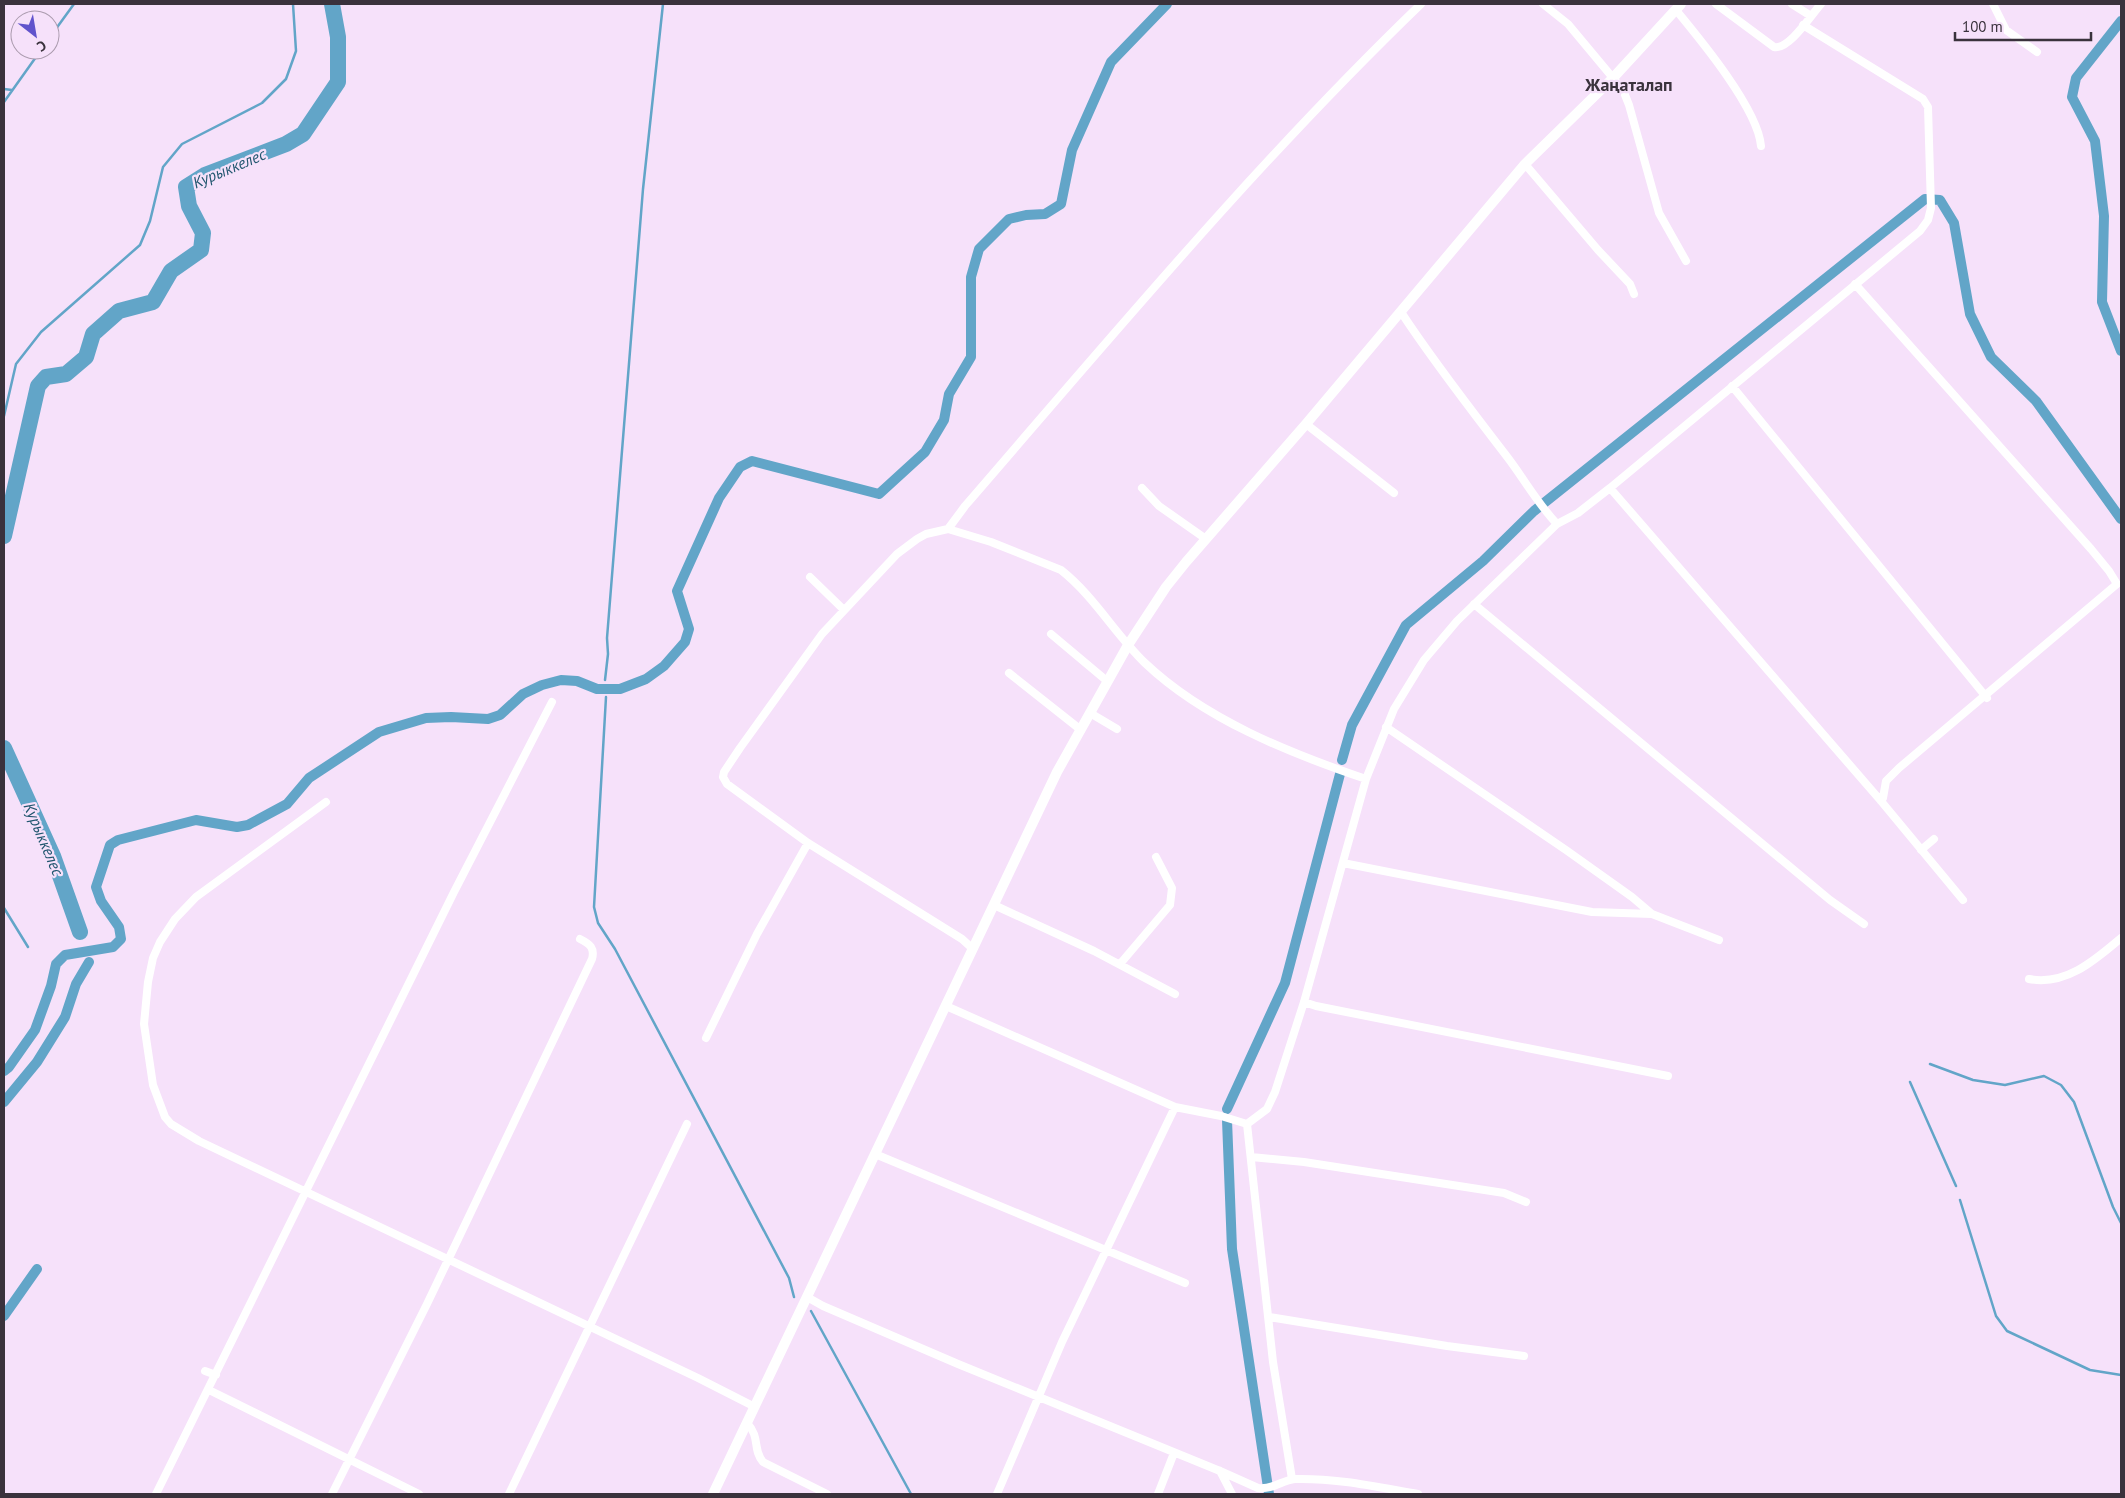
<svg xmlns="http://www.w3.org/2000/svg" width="2125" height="1498" font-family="'PT Sans',sans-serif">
  <rect width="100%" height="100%" fill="#f6e1fa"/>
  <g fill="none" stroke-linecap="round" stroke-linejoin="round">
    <!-- stream -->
    <path stroke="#62a5c8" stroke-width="2.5" d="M50,37L74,4
      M4,89L12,90
      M4,102L41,50
      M4,416L16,364L41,332L140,245L150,221L163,167L182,144L262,103L286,79L296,51L293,4
      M605,680L608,654L607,638L643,189L663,4
      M606,697L594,907L598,923L615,949L789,1278L794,1297
      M4,908L28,947
      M1930,1064L1973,1080L2005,1085L2044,1076L2061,1085L2074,1102L2113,1207L2121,1223
      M1910,1082L1956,1186
      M1960,1200L1996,1316L2007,1331L2090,1370L2121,1375
      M811,1311L911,1494"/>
    <!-- canal -->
    <path stroke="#62a5c8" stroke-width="10" d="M2121,21L2076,78L2072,97L2095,141L2104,216L2102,302L2121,351
      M1342,760L1352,725L1406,625L1483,561L1534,511L1925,199L1940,200L1954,223L1970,314L1991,357L2036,401L2121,519
      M4,1071L9,1067L35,1030L51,986L56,964L65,955L113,947L121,939L119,927L101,901L96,887L110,845L118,840L196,820L237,827L248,825L287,804L309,778L379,732L426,718L451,717L488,719L500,715L523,694L542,685L561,680L577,681L597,689H620L646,679L664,666L685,642L689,629L677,591L719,498L740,467L752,461L879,494L925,452L944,420L949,394L971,357V277L979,249L1009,219L1026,215L1045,214L1061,204L1072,150L1111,62L1167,4
      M4,1102L37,1062L65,1017L76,984L89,962
      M1227,1109L1285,983L1340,774
      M1227,1120L1232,1249L1269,1494
      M4,1316L37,1269"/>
    <!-- river -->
    <path stroke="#62a5c8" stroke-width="16" d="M4,536L38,386L46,377L66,374L86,357L93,334L119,311L153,302L171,271L201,250L203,233L189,206L186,187L205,175L286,144L303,134L338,82V37L332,4
      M4,748L53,856L80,932"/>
    <!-- street -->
    <path stroke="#fff" stroke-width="8" d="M1543,4L1568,24L1623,90L1629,105L1659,213L1686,261
      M1716,4L1774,47C1789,50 1811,15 1821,4
      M1792,4L1811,16
      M1993,4L2006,30L2037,52
      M1676,10C1700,39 1758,109 1761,146
      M1525,164L1598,250L1630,284L1634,294
      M1855,284L2091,549L2109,571L2117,584L1899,768L1886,781L1883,798L1881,801
      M1401,312C1433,361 1469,407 1505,454C1523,477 1537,503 1557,524
      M1732,386L1987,698
      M1306,424L1394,493
      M1142,488L1159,506L1206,539
      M1610,488L1881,801L1963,900
      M948,529L965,506C1113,335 1258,161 1421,4
      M810,577L844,610
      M1474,604L1830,900L1864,924
      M1051,634L1107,681
      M1009,673L1081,730
      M1090,713L1117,729
      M1386,727L1566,850L1632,897L1652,914
      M326,802L196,897L175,919L160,942L153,958L148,982L144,1024L153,1085L165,1117L171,1124L199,1141L698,1378L755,1407
      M1921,850L1934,839
      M1343,863L1592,912L1652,914L1719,940
      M994,905L1094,951L1175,994
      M973,949L962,939L808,843L727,784L723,777L724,772L740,748L822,634L897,554L917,539L926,534L948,529L991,542L1061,570C1094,596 1115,634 1145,663C1204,719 1289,753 1366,779
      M1120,964L1170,905L1172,888L1156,857
      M2029,979C2066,986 2095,960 2121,938
      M1304,1002L1316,1006L1668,1076
      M946,1006L1175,1107L1221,1116L1247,1124L1267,1109L1275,1092L1304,1002L1366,779L1394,709L1424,660L1457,621L1557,524L1578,513L1610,488L1920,231L1928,220L1931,208L1928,107L1923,99L1803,25
      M706,1038L757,934L808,843
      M1247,1124L1273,1362L1292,1479
      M875,1154L1185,1283
      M1251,1157L1304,1162L1504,1193L1526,1202
      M807,1297L823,1306L958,1364L1220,1471L1258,1488C1273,1490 1282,1480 1295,1479C1337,1478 1377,1487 1418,1494
      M1269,1317L1447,1346L1524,1356
      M205,1371L216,1375
      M209,1390L419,1494
      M747,1423C761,1438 752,1449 763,1462L827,1494
      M1220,1471L1232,1494
      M156,1494L454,892L552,702
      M332,1494L427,1304L592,959C595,948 590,944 580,939
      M509,1494L687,1124
      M997,1494L1062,1342L1175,1107
      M1158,1494L1174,1453"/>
    <!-- secondary -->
    <path stroke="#fff" stroke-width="10" d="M713,1494L1057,772L1128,645L1166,587L1186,562L1306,424L1525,164L1612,79L1681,4"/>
  </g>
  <g text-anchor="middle" stroke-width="4.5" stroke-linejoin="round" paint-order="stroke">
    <!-- water labels -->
    <g font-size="16" font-style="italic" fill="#21566f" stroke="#f6e1fa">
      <text transform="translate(229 168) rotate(-23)" y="6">Курыккелес</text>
      <text transform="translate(44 839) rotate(67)" y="6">Курыккелес</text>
    </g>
    <!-- quarter labels -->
    <g font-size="18" font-weight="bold" fill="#3a323c" stroke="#f6e1fa">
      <text x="1629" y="91">Жаңаталап</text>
    </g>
  </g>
  <!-- border -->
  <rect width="2125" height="1498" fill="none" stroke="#3a323c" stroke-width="10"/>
  <!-- north arrow -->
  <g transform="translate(35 35) rotate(149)"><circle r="24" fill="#f6e1fa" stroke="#ab9bae"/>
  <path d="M0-4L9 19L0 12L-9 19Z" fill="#6153cc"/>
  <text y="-8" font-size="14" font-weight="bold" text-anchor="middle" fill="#3a323c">С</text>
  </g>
  <!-- scale -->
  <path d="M1955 32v8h136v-8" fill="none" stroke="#3a323c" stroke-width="2.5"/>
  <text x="1962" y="32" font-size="15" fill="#3a323c" stroke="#f6e1fa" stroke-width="4" paint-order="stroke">100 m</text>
</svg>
